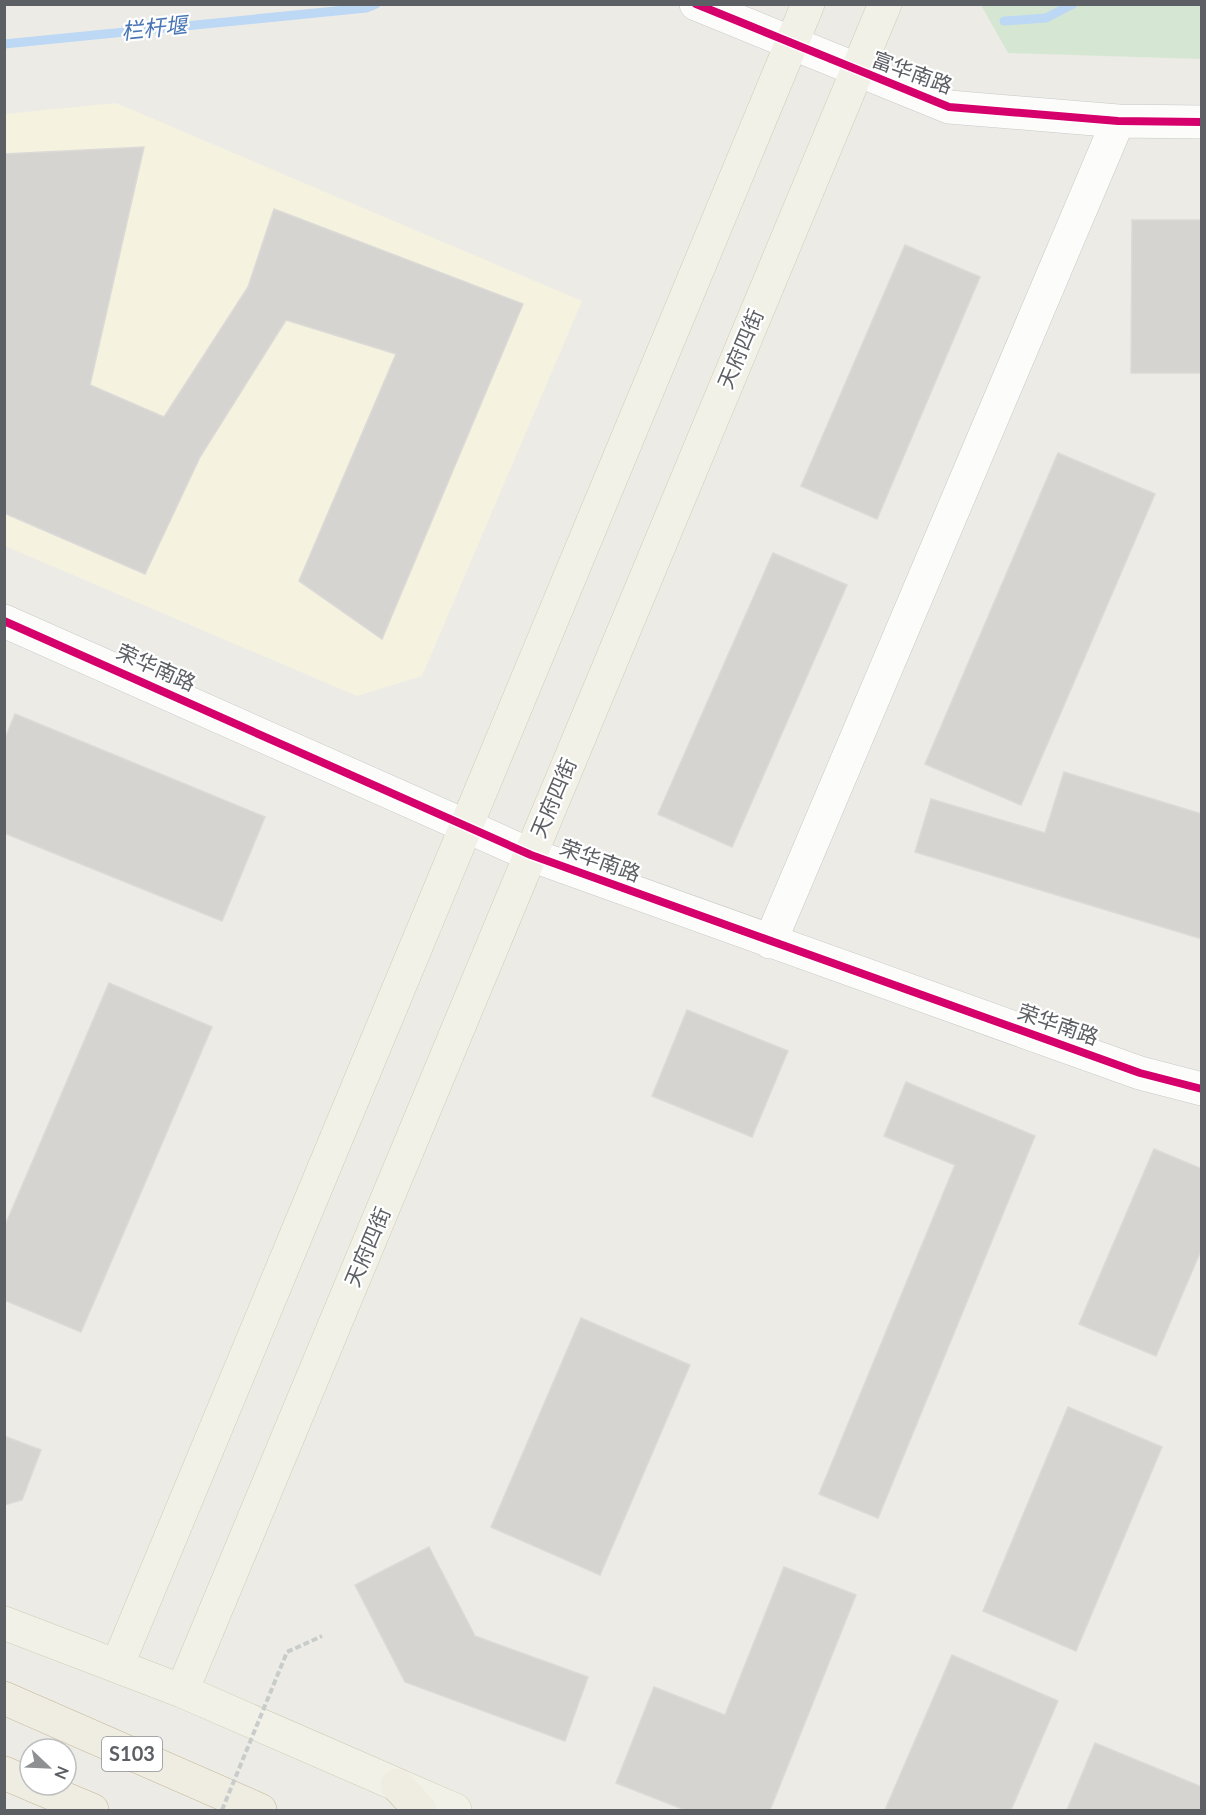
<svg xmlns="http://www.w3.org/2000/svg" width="1206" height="1815" font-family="Lato,'Noto Sans SC',sans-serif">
  <rect width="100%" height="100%" fill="#ecebe6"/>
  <!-- commercial -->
  <path fill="#f5f2e0" d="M116,103L582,301L422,676L357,696L5,546V114Z"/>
  <!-- green -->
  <path fill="#d5e7d3" d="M981,5H1201V59L1008,53Z"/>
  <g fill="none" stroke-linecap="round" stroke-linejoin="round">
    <!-- stream -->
    <path stroke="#bcd8f4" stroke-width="9" d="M1004,21L1046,18L1073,4
      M4,44L366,8L376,4"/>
  </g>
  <!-- building -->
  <path fill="#d5d4d1" stroke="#dbdad6" stroke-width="1.5" d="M144,147L90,385L164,417L248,287L274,209L523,304L382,639L299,581L396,354L286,320L200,457L145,574L4,513V154Z
    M1132,220H1202V373H1131Z
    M905,245L980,277L877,519L801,486Z
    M1058,453L1155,494L1021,805L925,764Z
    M773,553L847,585L732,847L658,814Z
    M15,714L265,817L222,921L4,833V741Z
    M1064,772L1202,814V939L915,852L931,799L1045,833Z
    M109,983L212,1027L81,1332L4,1300V1228Z
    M687,1010L788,1051L752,1137L652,1096Z
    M906,1082L1035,1136L878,1518L819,1494L955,1165L884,1136Z
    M1154,1149L1202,1169V1248L1156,1356L1079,1324Z
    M581,1318L690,1365L600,1575L491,1527Z
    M1068,1407L1162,1447L1076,1651L983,1611Z
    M4,1436L41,1450L22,1500L4,1505Z
    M429,1547L475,1636L588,1677L565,1741L405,1682L355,1585Z
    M784,1567L856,1595L770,1810H685L616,1783L654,1687L725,1715Z
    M952,1655L1058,1701L1011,1810H885Z
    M1095,1743L1202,1787V1810H1067Z"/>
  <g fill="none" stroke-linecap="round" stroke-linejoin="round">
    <!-- minor casing -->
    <g stroke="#c8c9c8" stroke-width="34">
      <path id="minor" d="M696,4L949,107L1118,121L1202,122
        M4,621L531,855L1140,1073L1202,1089
        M770,942L1118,121"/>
    </g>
    <!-- major casing -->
    <g stroke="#d2ccb5" stroke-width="34">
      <path id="major" d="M4,1623L182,1691L455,1810
        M117,1666L808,4
        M182,1691L885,4"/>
    </g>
    <!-- highway casing -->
    <g stroke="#c2b795" stroke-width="34">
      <path id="highway" d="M4,1698L260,1810
        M4,1773L30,1784
        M32,1785L92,1810
        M397,1785L420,1810"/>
    </g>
    <!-- minor -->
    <use href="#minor" stroke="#fcfcfb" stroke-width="33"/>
    <!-- major -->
    <use href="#major" stroke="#f2f1e8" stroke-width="33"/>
    <!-- highway -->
    <use href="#highway" stroke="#efece1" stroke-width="33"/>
    <!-- path-bridge -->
    <path stroke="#c8ccca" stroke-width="4" stroke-dasharray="6 3" stroke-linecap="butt" d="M222,1810L287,1652L322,1636"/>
    <!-- cycleway casing -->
    <g stroke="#fff" stroke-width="11">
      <path id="cycleway" d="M696,4L949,107L1118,121L1202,122
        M4,621L531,855L1140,1073L1202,1089"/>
    </g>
    <!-- cycleway -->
    <use href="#cycleway" stroke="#d6006c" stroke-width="8"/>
  </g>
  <g text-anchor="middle" stroke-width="4.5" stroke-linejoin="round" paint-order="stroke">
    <!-- shield labels -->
    <rect fill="#fff" stroke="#8d8f92" stroke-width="1.5" x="102" y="1737" width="60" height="34" rx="4.5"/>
    <g font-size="20" font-weight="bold" fill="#5c5f64">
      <text x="132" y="1761">S103</text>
    </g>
    <!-- street labels -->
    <g font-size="21" fill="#5c5f64" stroke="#fff">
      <text transform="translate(912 73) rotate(20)" y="7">富华南路</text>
      <text transform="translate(741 349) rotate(-67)" y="7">天府四街</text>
      <text transform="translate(156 668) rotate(24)" y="7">荣华南路</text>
      <text transform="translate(554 798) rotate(-67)" y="7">天府四街</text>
      <text transform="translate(600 861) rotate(20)" y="7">荣华南路</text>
      <text transform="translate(1058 1025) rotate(19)" y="7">荣华南路</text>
      <text transform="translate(368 1247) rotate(-67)" y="7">天府四街</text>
    </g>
    <!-- water labels -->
    <g font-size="22" font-style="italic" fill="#4875b4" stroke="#fff">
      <text transform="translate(154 28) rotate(-6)" y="8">栏杆堰</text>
    </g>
  </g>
  <!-- border -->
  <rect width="1206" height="1815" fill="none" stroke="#5c5f64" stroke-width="12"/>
  <!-- north arrow -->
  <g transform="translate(48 1767) rotate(113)"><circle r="28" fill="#ffffff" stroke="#bebfc1" stroke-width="1.5"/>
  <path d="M0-4.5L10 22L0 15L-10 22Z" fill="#8e9092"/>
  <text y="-9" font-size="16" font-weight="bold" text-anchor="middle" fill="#5c5f64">N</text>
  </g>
</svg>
